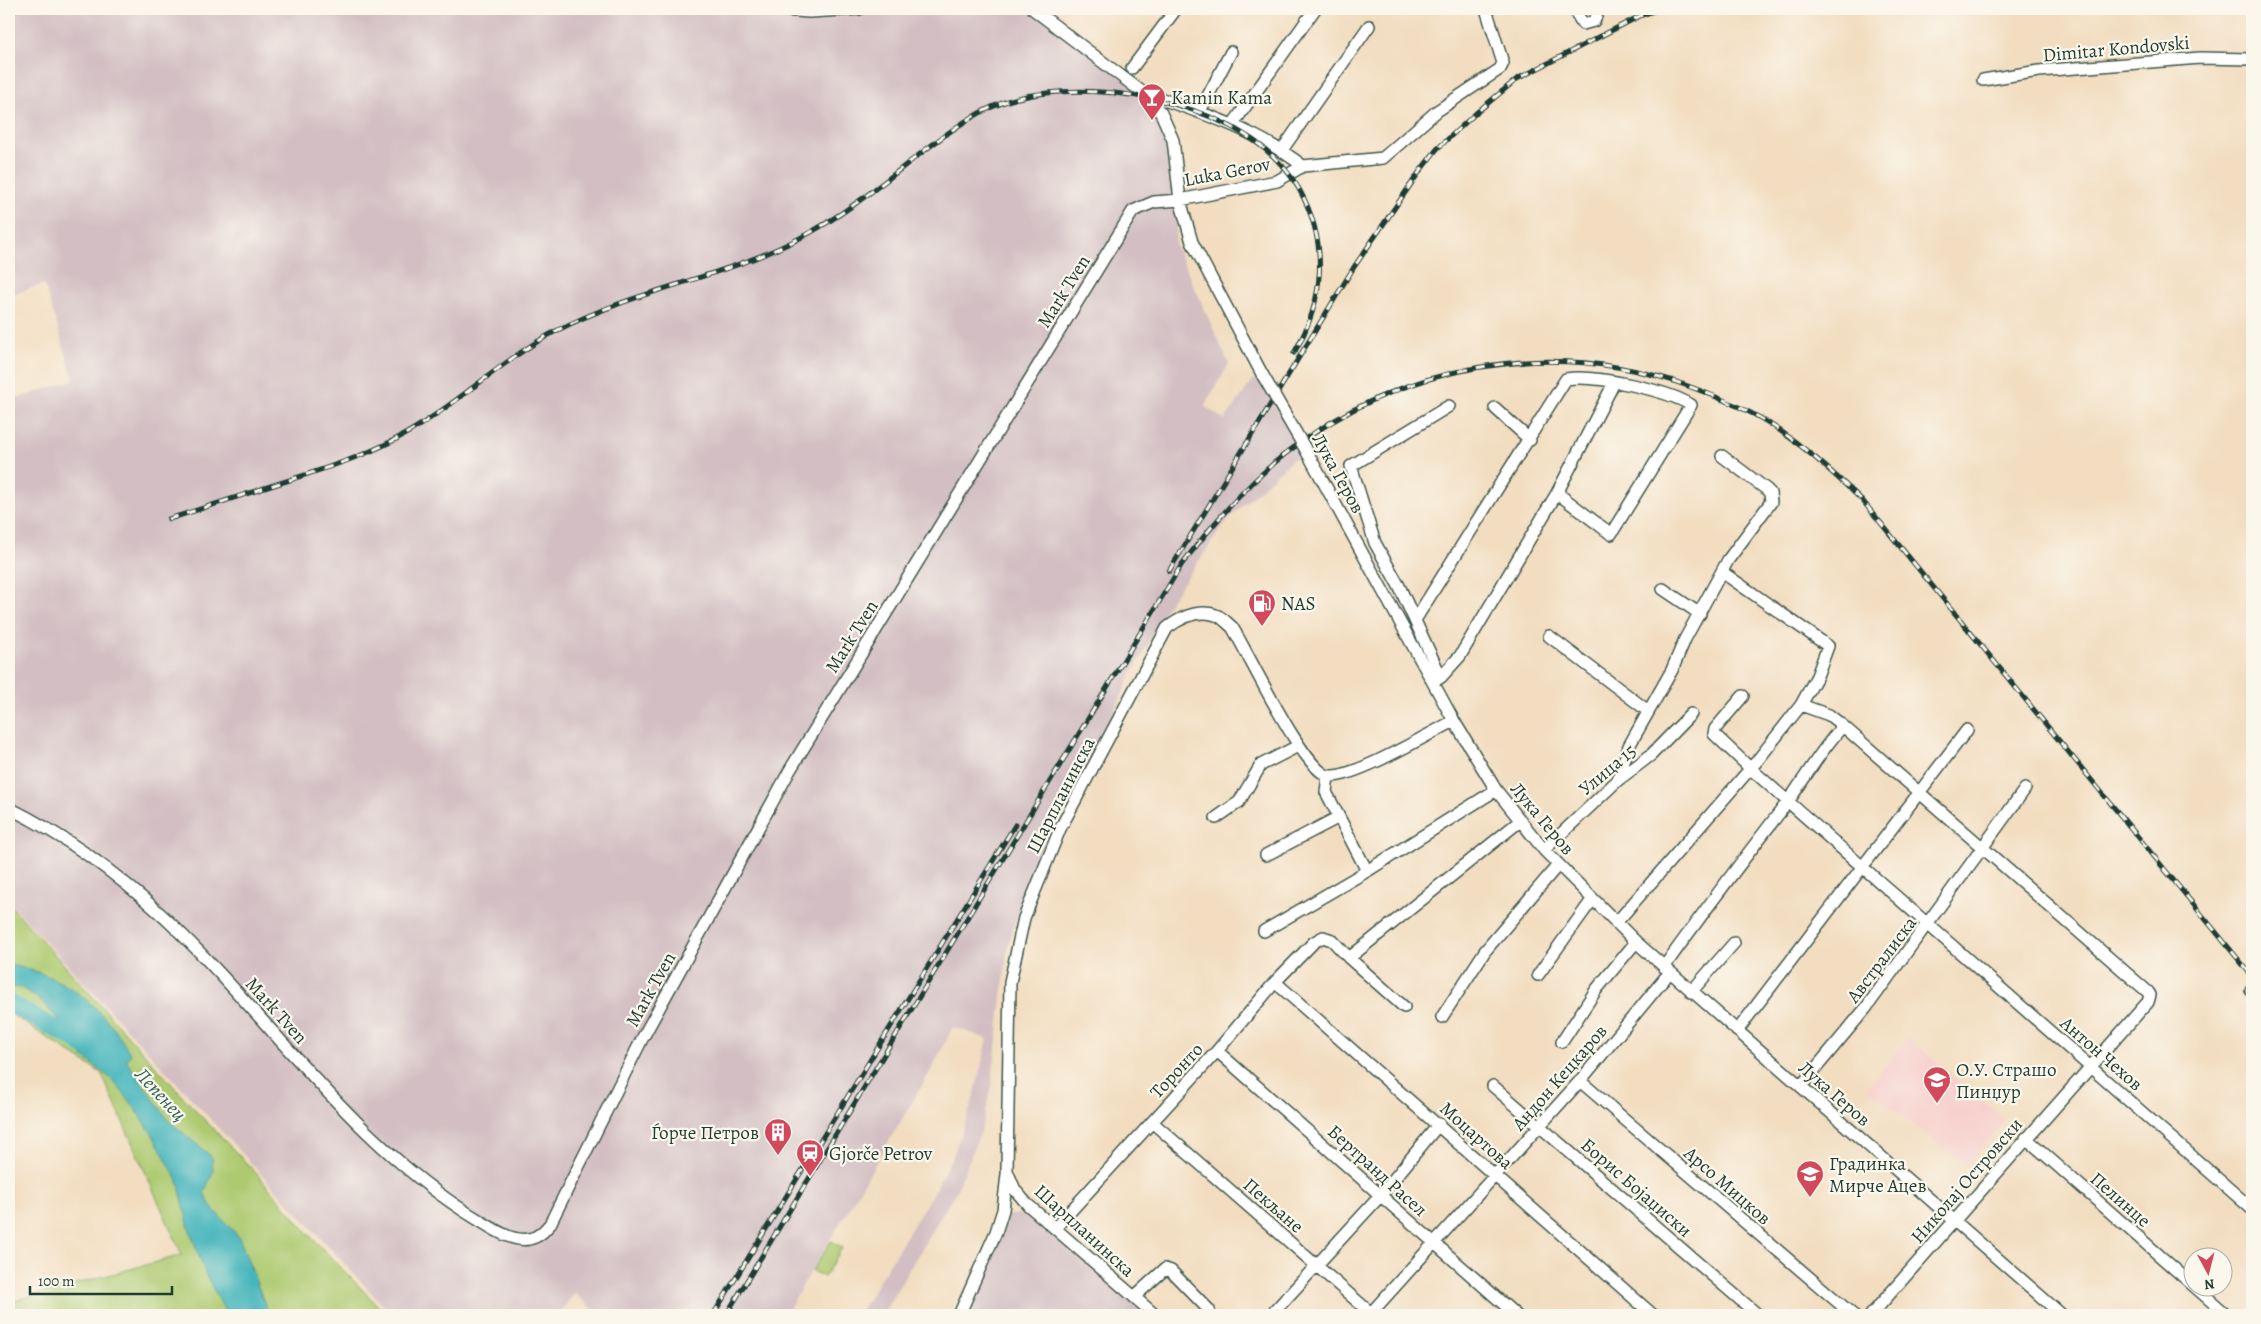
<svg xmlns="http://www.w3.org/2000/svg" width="2261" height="1324" font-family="Alegreya,serif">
  <rect width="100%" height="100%" fill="#fbf7ec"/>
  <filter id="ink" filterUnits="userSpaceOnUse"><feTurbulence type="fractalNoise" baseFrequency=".02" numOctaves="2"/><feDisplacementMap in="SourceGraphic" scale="10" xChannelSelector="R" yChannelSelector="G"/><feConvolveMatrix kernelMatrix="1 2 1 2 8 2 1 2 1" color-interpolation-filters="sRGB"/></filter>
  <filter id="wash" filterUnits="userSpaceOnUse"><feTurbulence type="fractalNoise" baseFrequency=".0096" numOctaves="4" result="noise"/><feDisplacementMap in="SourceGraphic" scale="20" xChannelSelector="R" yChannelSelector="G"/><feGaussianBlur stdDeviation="1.12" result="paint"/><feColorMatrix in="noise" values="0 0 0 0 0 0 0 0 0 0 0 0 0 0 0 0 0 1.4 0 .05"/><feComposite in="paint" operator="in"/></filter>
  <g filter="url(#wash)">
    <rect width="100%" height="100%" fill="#f2ddc0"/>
    <!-- built -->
    <path fill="#f7d0cd" d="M1907,1037L2005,1120L1967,1166L1867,1089Z"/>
    <!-- industrial -->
    <path fill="#d2bec3" d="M9,9H1033L1124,78L1168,126L1180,200L1175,244L1229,364L1204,406L1225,420L1252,381L1262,374L1307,452L1293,459L1228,519L1169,603L1128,681L1103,738L1045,842L1024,895L1008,946L991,1090L981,1131L958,1188L882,1315H858L933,1193L953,1156L974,1097L988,1039L953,1027L929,1074L785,1315H600L574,1293L559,1315H392L9,902V401L74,380L44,284L9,295Z
      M1036,1211L1155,1315H959L1006,1216Z"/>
    <!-- green -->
    <path fill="#adca71" stroke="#668452" d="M9,904L195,1110L257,1174L313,1239L387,1315H9V1302L182,1255L101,1073L9,1013Z
      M831,1241L842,1248L824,1277L812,1271Z"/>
    <!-- water -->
    <path fill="#45b5bc" stroke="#327978" d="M9,965C65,974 104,1007 131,1055L126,1060L169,1121L212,1157L213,1172L204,1193L212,1208L239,1237L269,1315H227L206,1275L189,1228L178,1181L154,1137L130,1101L112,1080L68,1044L61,1022L40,1000L20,987L9,988Z"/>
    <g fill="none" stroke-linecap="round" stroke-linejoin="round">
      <!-- river -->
      <path stroke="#45b5bc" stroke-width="18" d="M9,1003L79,1042L85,1047"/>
    </g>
  </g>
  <g filter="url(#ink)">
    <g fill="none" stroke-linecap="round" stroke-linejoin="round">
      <!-- minor casing -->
      <g stroke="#3f5549" stroke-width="14">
        <path id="minor" d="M770,9L809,12L859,9
          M1033,9L1142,92L1161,113L1173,140L1180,200L1192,242L1262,374
          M1575,11L1583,24L1594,21L1599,9
          M1132,68L1176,9
          M1983,80L2039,71L2200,58L2252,59
          M1144,93C1200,112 1255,129 1303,166
          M1200,111L1231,52
          M1233,124L1315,9
          M1282,150L1369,26
          M1495,408L1530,440
          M1307,452L1454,721L1496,790L1544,850L1636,942L2062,1315
          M1663,589L1700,614
          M1415,620L1566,379C1593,374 1667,390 1691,405L1611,534L1557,493
          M1549,636L1648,711
          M1441,677L1399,586L1375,543L1351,466L1449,406
          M1433,682L1441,677L1460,656L1557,493L1614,383
          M1743,696L1715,729L1714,734L1751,769L2252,1209
          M1801,705L1829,715L1843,726
          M1618,780L1629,746L1672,670L1685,639L1728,560L1771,502L1770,493L1766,489L1722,456
          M9,808C66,836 120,876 166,919C271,1018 352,1143 477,1219C492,1228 511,1242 529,1239C539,1237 544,1231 550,1224L642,1039L790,770L1133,211L1154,202L1180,200L1277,181L1303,166L1383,158L1437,111L1500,69L1503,63L1486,9
          M1216,818L1239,802L1261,765L1298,746
          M1544,850L1618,780L1651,755L1691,714
          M1266,855L1339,817
          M1367,871L1496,790
          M1616,923L1757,761L1801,705L1817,676L1828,646L1722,572
          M1264,931L1367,871L1326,792L1328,776
          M1349,958L1520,821
          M1664,967C1704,911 1745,857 1787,803C1806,777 1821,749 1843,726L2148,992L2150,995L2148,1002L1871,1315
          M1538,975L1592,900
          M1275,982L1653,1315
          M2251,990L2252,991
          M1691,992L1734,943
          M1442,1017L1485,951L1558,865
          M1737,1031L1967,730
          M1562,1042L1596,990L1636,942
          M1217,1051L1516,1315
          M1580,1081L1853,1315
          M1493,1086L1758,1315
          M1801,1086L1866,1008L2025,789
          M1152,1122L1373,1315
          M2026,1138L2194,1286
          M1056,1227L1217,1051L1275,982L1314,942L1323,937L1332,940L1349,958L1404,1007
          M2194,1286L2227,1315
          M1134,1297L1165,1269L1171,1271L1209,1310
          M1371,1313L1580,1081L1670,972
          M959,1315L996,1232L1003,1210L1007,1174
          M1155,1315L1028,1205L1015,1190L1007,1171L1010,982L1024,918L1060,829L1167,628C1180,618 1198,609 1216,615C1221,616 1227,623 1232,627C1248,652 1305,775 1330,776C1354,778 1429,734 1454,721
          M1271,1315L1381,1195L1439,1124"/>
      </g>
      <!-- minor -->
      <use href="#minor" stroke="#fff" stroke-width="11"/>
      <!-- rail casing -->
      <g stroke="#1f3d34" stroke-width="5">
        <path id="rail" d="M169,519C210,506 251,492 293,479C332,466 371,454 407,433C459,403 503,359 556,331C634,290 723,278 800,238C839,218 873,191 907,164C941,138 976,108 1018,98C1105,77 1252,105 1299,189C1329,243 1325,300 1294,353
          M1169,571L1354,267L1420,171L1437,149L1476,113L1517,79L1640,16L1659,9
          M713,1315L1015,825
          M726,1315L1182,564C1213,524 1245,486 1285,454C1400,364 1550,336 1688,386C1715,396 1743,407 1767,422C1802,444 1832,472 1862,500L2252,976"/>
      </g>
      <!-- rail -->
      <use href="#rail" stroke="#fbf7ec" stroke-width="3" stroke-dasharray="9" stroke-linecap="butt"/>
      <!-- minor-bridge casing -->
      <g stroke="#3f5549" stroke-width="14" stroke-linecap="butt">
        <path id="minor-bridge" d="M1262,374L1307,452"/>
      </g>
      <!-- minor-bridge -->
      <use href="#minor-bridge" stroke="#fff" stroke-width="11"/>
    </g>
  </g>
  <!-- icons -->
  <defs>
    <g id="bar-pin" transform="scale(1.4375)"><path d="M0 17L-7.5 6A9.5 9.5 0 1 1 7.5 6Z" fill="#d1495b" stroke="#fbf7ec"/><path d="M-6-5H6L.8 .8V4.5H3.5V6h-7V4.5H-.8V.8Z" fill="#fff"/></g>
    <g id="fuel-pin" transform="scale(1.4375)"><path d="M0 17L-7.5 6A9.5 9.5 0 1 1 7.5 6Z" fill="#d1495b" stroke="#fbf7ec"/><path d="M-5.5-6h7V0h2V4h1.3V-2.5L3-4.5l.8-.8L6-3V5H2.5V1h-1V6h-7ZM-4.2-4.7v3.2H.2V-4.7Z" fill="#fff"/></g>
    <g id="school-pin" transform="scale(1.4375)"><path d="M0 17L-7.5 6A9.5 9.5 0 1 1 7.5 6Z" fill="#d1495b" stroke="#fbf7ec"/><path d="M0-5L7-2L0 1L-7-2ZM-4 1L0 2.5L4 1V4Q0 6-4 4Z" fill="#fff"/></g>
    <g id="building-pin" transform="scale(1.4375)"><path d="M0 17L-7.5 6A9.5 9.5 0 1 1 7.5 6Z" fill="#d1495b" stroke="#fbf7ec"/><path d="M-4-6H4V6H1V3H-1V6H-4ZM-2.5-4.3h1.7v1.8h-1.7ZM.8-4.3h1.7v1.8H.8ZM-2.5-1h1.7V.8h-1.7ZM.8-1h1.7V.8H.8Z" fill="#fff"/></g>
    <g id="station-pin" transform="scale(1.4375)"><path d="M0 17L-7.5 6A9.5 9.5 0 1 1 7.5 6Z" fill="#d1495b" stroke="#fbf7ec"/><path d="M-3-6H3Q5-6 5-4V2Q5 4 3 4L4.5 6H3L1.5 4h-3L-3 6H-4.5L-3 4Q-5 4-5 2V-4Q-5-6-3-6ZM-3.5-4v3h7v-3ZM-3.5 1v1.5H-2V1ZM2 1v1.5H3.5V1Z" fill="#fff"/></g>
  </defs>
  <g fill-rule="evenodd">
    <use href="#bar-pin" x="1152" y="97"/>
    <use href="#fuel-pin" x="1262" y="603"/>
    <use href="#school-pin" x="1937" y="1080"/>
    <use href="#building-pin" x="778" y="1132"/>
    <use href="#station-pin" x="810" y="1153"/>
    <use href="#school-pin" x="1810" y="1174"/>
  </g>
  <g text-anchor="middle" stroke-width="4.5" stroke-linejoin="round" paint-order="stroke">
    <!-- street labels -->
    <g font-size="19" fill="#1f3d34" stroke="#fbf7ec">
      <text transform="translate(2116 48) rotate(-5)" y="7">Dimitar Kondovski</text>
      <text transform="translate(1227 171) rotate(-11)" y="7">Luka Gerov</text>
      <text transform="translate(1063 291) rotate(-58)" y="7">Mark Tven</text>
      <text transform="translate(1339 473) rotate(61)" y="7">Лука Геров</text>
      <text transform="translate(851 636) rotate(-58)" y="7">Mark Tven</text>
      <text transform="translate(1607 769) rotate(-40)" y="7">Улица 15</text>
      <text transform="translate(1060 795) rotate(-63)" y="7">Шарпланинска</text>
      <text transform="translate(1543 818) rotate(50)" y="7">Лука Геров</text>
      <text transform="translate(1881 959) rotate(-53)" y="7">Австралиска</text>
      <text transform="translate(650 989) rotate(-61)" y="7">Mark Tven</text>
      <text transform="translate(277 1010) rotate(48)" y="7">Mark Tven</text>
      <text transform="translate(2102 1053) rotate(41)" y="7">Антон Чехов</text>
      <text transform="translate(1176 1070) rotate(-47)" y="7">Торонто</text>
      <text transform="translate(1559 1077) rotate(-49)" y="7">Андон Кецкаров</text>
      <text transform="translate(1835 1093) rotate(41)" y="7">Лука Геров</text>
      <text transform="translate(1477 1135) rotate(42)" y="7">Моцартова</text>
      <text transform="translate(1378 1170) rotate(42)" y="7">Бертранд Расел</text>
      <text transform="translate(1966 1180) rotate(-49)" y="7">Николај Островски</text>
      <text transform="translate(1728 1185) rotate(41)" y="7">Арсо Мицков</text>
      <text transform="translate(1637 1187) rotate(41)" y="7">Борис Бојаџиски</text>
      <text transform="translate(2121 1199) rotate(41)" y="7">Пелинце</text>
      <text transform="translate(1274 1205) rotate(41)" y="7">Пекљане</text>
      <text transform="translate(1085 1230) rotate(42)" y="7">Шарпланинска</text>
    </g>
    <!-- poi labels -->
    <g font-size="19" fill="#1f3d34" stroke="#fbf7ec" text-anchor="start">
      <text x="1171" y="104">Kamin Kama</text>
      <text x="1281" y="610">NAS</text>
      <text x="1956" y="1076">О.У. Страшо<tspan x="1956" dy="22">Пинџур</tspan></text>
      <text x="759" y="1139" text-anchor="end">Ѓорче Петров</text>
      <text x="829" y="1160">Gjorče Petrov</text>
      <text x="1829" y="1170">Градинка<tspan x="1829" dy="22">Мирче Ацев</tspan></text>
    </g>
    <!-- water labels -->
    <g font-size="20" font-style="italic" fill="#2a615d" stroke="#fbf7ec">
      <text transform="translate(161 1094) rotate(47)" y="7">Лепенец</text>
    </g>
  </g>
  <!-- margin -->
  <rect width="2261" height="1324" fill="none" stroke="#fbf7ec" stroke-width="30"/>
  <!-- north arrow -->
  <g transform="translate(2208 1272) rotate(173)"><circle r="24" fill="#fbf7ec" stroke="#a3ada2"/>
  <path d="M0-4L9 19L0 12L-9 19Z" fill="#d1495b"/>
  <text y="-8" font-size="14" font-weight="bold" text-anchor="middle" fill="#1f3d34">N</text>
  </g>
  <!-- scale -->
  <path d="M30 1286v8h142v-8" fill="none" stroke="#1f3d34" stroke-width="2.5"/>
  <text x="38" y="1286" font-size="15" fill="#1f3d34" stroke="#fbf7ec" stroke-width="4" paint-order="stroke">100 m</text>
</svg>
